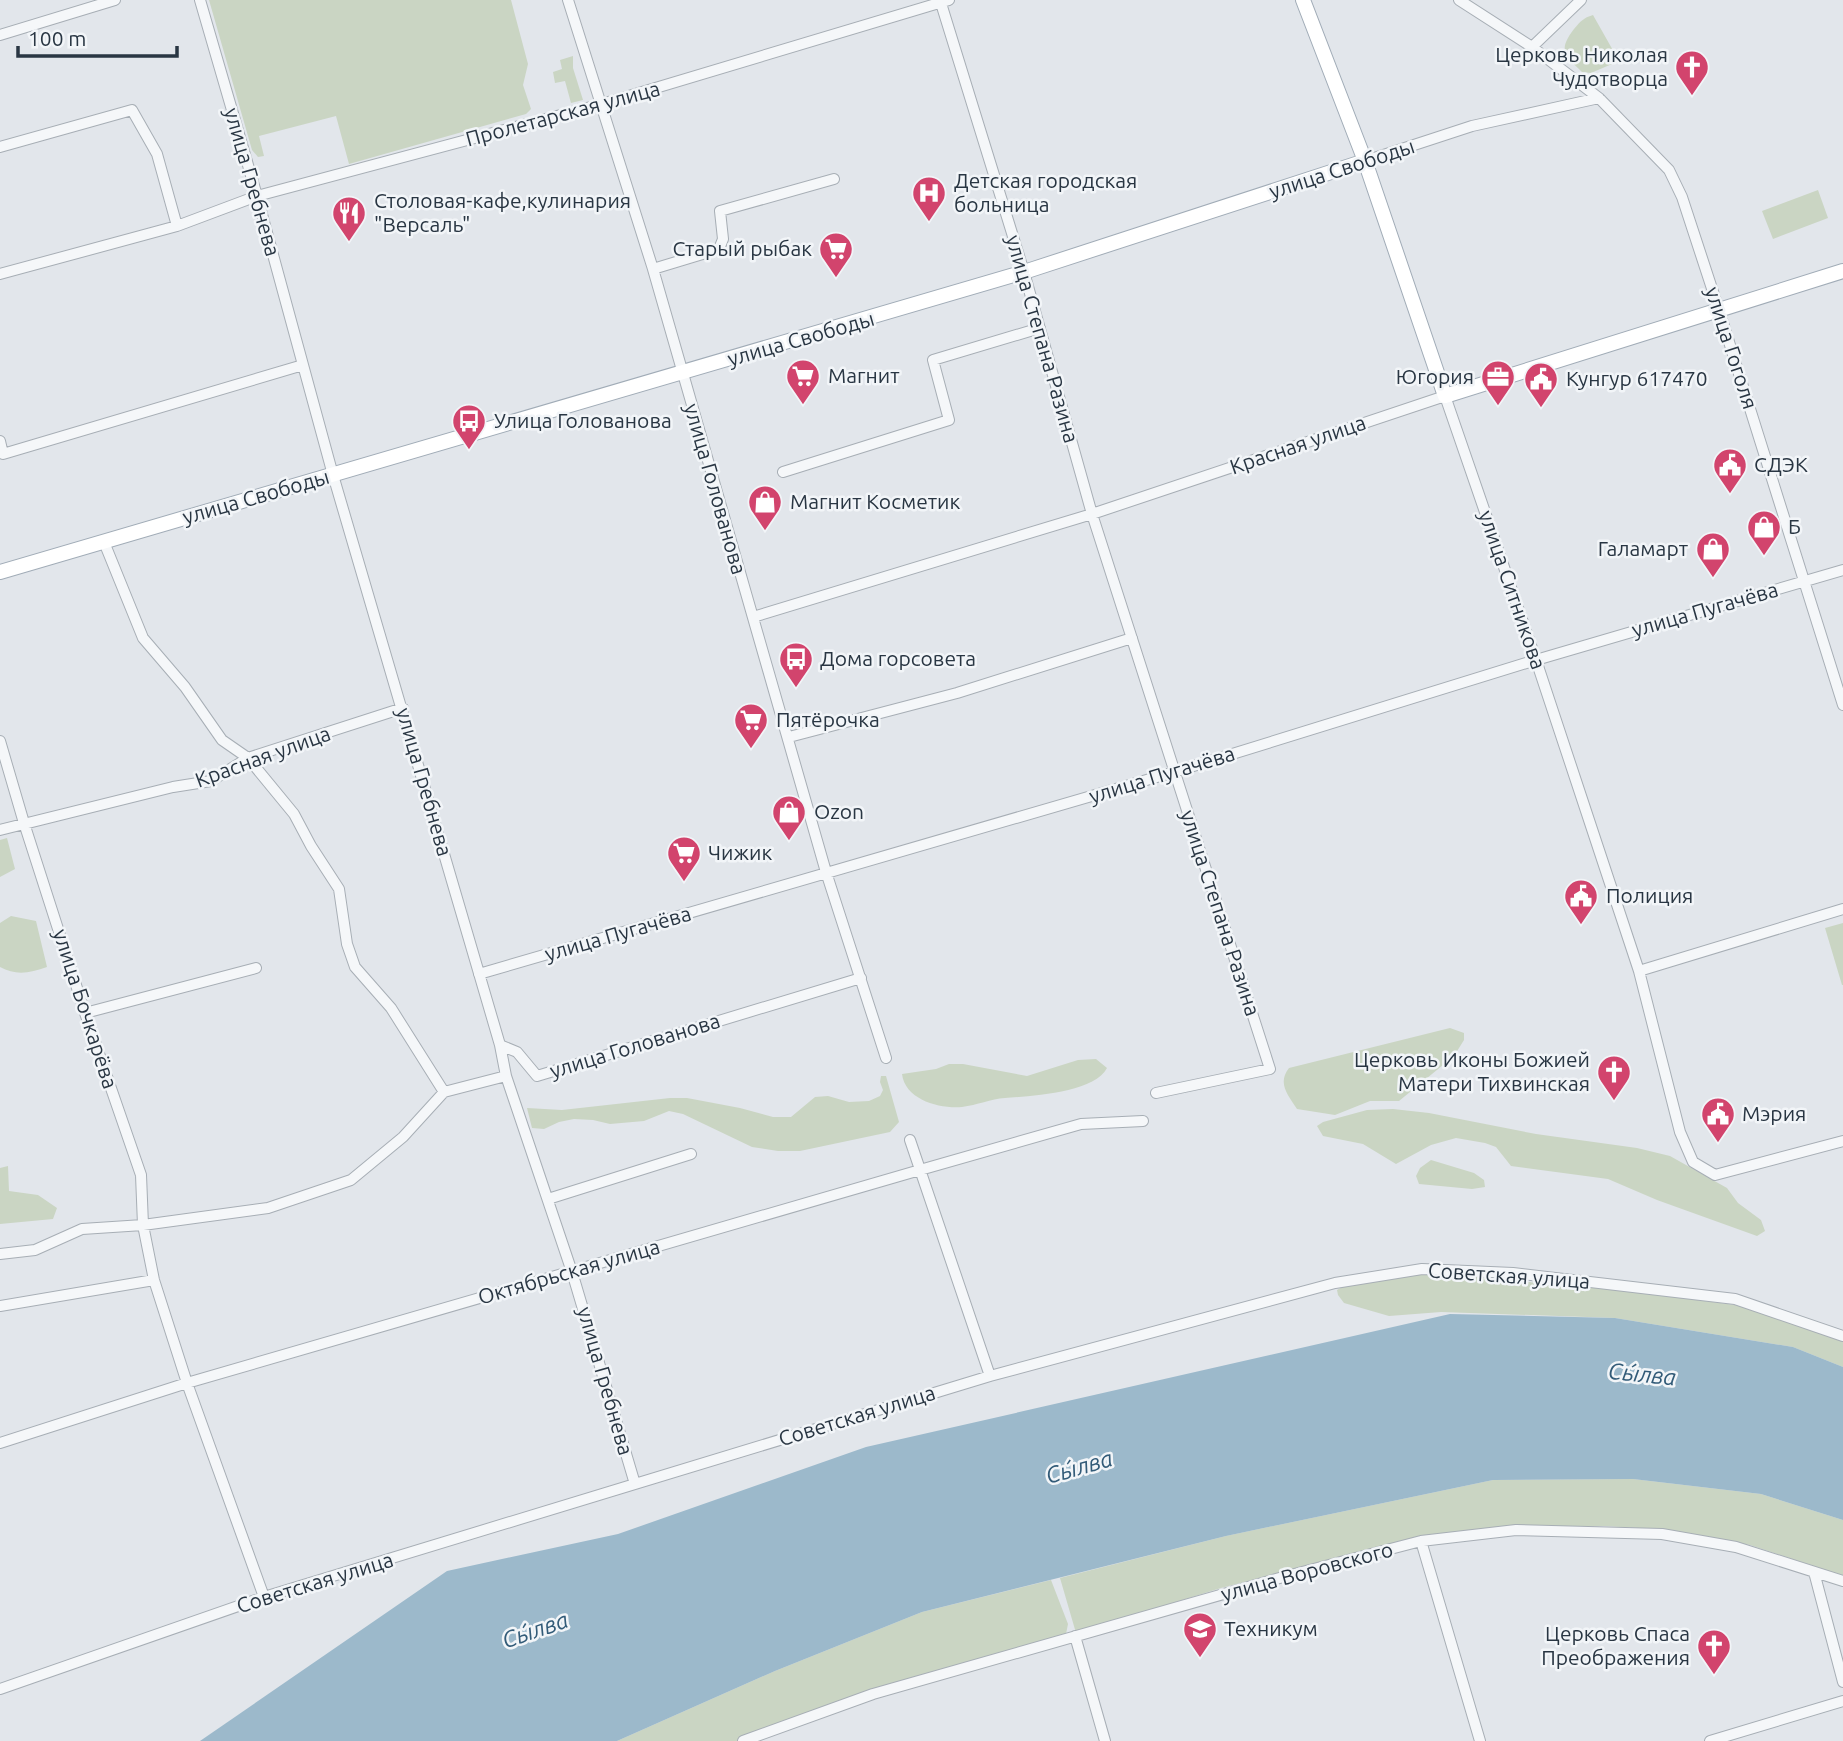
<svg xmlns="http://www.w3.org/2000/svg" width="1843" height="1741" font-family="Ubuntu,sans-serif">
  <rect width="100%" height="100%" fill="#e2e6eb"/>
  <!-- green -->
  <path fill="#cad5c3" d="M209,0H511L528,64L523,85L531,109L526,114L349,164L336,116L259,136L264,156L258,157L252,150Z
    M1593,15L1619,61L1591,73L1582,72C1564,55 1558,50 1574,29C1581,21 1583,18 1593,15Z
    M573,56V68L583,100L571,103L565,81L555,83L553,72L562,69L560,60Z
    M1818,190L1828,218L1773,239L1762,211Z
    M7,838L15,869L0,877V840Z
    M11,916L36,921L47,967C30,973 16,976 0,967V923Z
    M1843,923V985H1842L1825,928Z
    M1450,1028L1464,1033V1040L1454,1056L1399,1101H1370L1335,1115L1297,1109C1288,1095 1277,1083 1289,1068Z
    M1096,1059L1107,1068C1094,1093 1031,1096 1005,1098C991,1099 977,1105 962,1107C940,1109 905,1100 902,1074L936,1069L949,1064H963L1027,1076L1078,1060Z
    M881,1076H886L899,1122L890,1132L800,1151H778L752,1147L683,1114L669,1111L644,1121L610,1124L593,1120L574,1119L559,1122L544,1129L532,1128L527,1108L562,1110L670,1098H687L740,1108L773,1117H791L815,1097L828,1096L849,1102L869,1101L880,1096L883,1090L880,1082Z
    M1393,1109L1429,1113L1536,1134L1637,1148L1670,1156L1727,1188L1738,1203L1761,1220L1765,1231L1757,1236L1657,1200L1608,1179L1511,1166L1496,1147L1485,1143L1456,1138L1431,1145L1396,1164L1363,1144L1323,1136L1317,1126L1323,1122L1367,1110Z
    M1431,1160L1474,1173L1484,1180L1485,1187L1472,1189L1419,1184L1416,1176L1420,1168Z
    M8,1166L9,1191L38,1195L57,1208L53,1219L0,1224V1168Z
    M1435,1273L1487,1274L1546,1285L1615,1289L1735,1305L1765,1313L1843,1341V1367L1793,1347L1615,1318L1441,1312L1389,1316L1344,1303L1338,1295L1337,1290L1349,1283Z
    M1633,1479L1761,1494L1843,1520V1576L1750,1545L1657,1529L1604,1526L1506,1528L1417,1537L1221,1588L1076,1633L1060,1578L1226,1536L1493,1480Z
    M1051,1580L1068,1624L1066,1634L873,1694L737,1741H617L775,1671L922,1612Z"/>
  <!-- water -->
  <path fill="#9cb9cb" d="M1450,1314L1615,1318L1793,1347L1843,1367V1520L1761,1494L1633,1479L1493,1480L1226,1536L922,1612L775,1671L617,1741H200L447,1571L618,1534L866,1447Z"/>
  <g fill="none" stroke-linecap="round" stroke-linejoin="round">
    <!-- minor casing -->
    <g stroke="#a7aeb5" stroke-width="12">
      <path id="minor" d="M200,0L257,196L333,475L500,1045L506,1076L572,1272L635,1484
        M568,0L653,269L826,872L886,1058
        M940,0L1024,272L1092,514L1270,1069L1156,1093
        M1459,0L1532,47L1599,98L1669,170L1682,197L1719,310L1843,705
        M0,35L115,0
        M1532,47L1581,0
        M0,147L132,110L157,154L177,226
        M1365,161L1472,126L1599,98
        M653,269L719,249L723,239L720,211L834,179
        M0,274L177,226L257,196L602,104L949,0
        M0,441L3,454L303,365
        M783,472L949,420L933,360L1040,328
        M104,542L143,638L185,687L222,740L248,758L294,814L311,846L339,889L347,944L355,967L391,1008L444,1092
        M753,617L1092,514L1445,396L1536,660L1639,971L1680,1132L1693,1162L1715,1175L1843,1141
        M789,737L957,693L1132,638
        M0,741L24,823L85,1013L141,1175L143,1225L154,1280L187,1383L264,1597
        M0,830L173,787L211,781L248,758L403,708
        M1639,971L1843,909
        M479,974L1174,772L1536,660L1843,570
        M85,1013L256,968
        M500,1045L517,1052L537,1076L861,978
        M910,1140L990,1376
        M548,1199L691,1154
        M0,1254L35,1250L82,1229L143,1225L268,1208L351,1180L403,1137L444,1092L506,1076
        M0,1306L154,1280
        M0,1443L187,1383L920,1170L1081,1124L1143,1121
        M1421,1541L1480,1741
        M1814,1572L1843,1682
        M1075,1636L1105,1741
        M0,1689L264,1597L635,1484L990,1376L1335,1283L1422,1269L1513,1273L1735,1299L1843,1336
        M743,1741L873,1694L1283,1577L1421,1541L1516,1530L1662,1534L1736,1547L1843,1581
        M1710,1741L1843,1701"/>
    </g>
    <!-- major casing -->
    <g stroke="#a1acb7" stroke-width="16">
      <path id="major" d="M1303,0L1365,161L1445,396L1843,271
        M0,572L1024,272L1365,161"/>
    </g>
    <!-- minor -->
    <use href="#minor" stroke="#f5f7f9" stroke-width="10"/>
    <!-- major -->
    <use href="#major" stroke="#fff" stroke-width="14"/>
  </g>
  <!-- icons -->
  <defs>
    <g id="church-pin" transform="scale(1.75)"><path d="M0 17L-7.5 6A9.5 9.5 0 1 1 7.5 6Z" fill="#d2446d" stroke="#f2f5f8"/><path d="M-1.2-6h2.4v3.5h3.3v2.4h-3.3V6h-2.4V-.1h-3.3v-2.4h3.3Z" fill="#fff"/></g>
    <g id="hospital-pin" transform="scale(1.75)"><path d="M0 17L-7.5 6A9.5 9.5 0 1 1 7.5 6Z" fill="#d2446d" stroke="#f2f5f8"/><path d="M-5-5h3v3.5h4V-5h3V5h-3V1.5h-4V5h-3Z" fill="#fff"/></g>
    <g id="restaurant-pin" transform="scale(1.75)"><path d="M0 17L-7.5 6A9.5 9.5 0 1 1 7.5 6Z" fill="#d2446d" stroke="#f2f5f8"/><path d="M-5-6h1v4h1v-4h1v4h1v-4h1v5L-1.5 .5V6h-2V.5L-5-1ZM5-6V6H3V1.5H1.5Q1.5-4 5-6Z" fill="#fff"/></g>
    <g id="supermarket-pin" transform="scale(1.75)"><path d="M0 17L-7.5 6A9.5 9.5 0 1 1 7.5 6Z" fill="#d2446d" stroke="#f2f5f8"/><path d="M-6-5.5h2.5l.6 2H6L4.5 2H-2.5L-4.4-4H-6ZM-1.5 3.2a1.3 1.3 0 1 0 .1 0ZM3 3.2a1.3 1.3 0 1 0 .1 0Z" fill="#fff"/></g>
    <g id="office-pin" transform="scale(1.75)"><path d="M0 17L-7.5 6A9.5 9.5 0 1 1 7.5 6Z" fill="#d2446d" stroke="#f2f5f8"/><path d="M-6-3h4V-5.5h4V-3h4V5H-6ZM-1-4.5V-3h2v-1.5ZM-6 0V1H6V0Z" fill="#fff"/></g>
    <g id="civic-pin" transform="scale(1.75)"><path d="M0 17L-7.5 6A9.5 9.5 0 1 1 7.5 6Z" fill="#d2446d" stroke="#f2f5f8"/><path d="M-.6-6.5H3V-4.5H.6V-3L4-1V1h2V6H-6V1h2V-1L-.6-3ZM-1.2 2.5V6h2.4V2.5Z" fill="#fff"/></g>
    <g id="bus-pin" transform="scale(1.75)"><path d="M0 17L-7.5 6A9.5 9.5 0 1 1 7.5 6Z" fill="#d2446d" stroke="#f2f5f8"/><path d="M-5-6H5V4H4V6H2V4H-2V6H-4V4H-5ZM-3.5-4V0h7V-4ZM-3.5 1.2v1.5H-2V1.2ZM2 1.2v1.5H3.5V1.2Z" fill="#fff"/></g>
    <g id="shop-pin" transform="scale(1.75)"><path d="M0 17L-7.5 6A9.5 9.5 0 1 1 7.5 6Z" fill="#d2446d" stroke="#f2f5f8"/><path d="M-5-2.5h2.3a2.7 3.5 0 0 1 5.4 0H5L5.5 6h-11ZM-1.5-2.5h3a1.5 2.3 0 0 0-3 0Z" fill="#fff"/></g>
    <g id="university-pin" transform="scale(1.75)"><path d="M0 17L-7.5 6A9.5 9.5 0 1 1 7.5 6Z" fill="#d2446d" stroke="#f2f5f8"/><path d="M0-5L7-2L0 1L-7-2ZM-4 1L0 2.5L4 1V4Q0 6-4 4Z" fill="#fff"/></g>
  </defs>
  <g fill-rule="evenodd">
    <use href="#church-pin" x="1692" y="67"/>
    <use href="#hospital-pin" x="929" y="193"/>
    <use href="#restaurant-pin" x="349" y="213"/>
    <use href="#supermarket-pin" x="836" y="249"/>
    <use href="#supermarket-pin" x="803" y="376"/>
    <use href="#office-pin" x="1498" y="377"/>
    <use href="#civic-pin" x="1541" y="379"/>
    <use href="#bus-pin" x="469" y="421"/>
    <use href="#civic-pin" x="1730" y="465"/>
    <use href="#shop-pin" x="765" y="502"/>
    <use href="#shop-pin" x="1764" y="527"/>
    <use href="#shop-pin" x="1713" y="549"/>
    <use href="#bus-pin" x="796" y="659"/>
    <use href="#supermarket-pin" x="751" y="720"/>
    <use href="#shop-pin" x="789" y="812"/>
    <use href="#supermarket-pin" x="684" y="853"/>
    <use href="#civic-pin" x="1581" y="896"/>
    <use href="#church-pin" x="1614" y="1072"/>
    <use href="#civic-pin" x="1718" y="1114"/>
    <use href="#university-pin" x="1200" y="1629"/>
    <use href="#church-pin" x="1714" y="1646"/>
  </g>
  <g text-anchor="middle" stroke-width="5" stroke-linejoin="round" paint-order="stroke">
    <!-- poi labels -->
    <g font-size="21" fill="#293643" stroke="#f2f5f8" text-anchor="start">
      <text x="1668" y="62" text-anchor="end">Церковь Николая<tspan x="1668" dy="24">Чудотворца</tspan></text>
      <text x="954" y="188">Детская городская<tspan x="954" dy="24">больница</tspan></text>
      <text x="374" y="208">Столовая-кафе,кулинария<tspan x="374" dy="24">"Версаль"</tspan></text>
      <text x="812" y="256" text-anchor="end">Старый рыбак</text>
      <text x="828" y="383">Магнит</text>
      <text x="1474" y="384" text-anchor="end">Югория</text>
      <text x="1566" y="386">Кунгур 617470</text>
      <text x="494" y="428">Улица Голованова</text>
      <text x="1754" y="472">СДЭК</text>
      <text x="790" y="509">Магнит Косметик</text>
      <text x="1788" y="534">Б</text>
      <text x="1688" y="556" text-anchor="end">Галамарт</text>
      <text x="820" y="666">Дома горсовета</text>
      <text x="776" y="727">Пятёрочка</text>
      <text x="814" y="819">Ozon</text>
      <text x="708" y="860">Чижик</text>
      <text x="1606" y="903">Полиция</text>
      <text x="1590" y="1067" text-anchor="end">Церковь Иконы Божией<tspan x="1590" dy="24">Матери Тихвинская</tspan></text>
      <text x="1742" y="1121">Мэрия</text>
      <text x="1224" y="1636">Техникум</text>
      <text x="1690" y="1641" text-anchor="end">Церковь Спаса<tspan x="1690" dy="24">Преображения</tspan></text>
    </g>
    <!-- street labels -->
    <g font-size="21" fill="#293643" stroke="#f2f5f8">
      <text transform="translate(563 114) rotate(-15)" y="7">Пролетарская улица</text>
      <text transform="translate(1342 169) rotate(-18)" y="7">улица Свободы</text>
      <text transform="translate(252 182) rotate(74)" y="7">улица Гребнева</text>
      <text transform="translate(801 339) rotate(-16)" y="7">улица Свободы</text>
      <text transform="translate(1042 339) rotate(74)" y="7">улица Степана Разина</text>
      <text transform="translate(1731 348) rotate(72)" y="7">улица Гоголя</text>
      <text transform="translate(1298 445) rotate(-19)" y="7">Красная улица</text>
      <text transform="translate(715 489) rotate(74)" y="7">улица Голованова</text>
      <text transform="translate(256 497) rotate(-16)" y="7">улица Свободы</text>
      <text transform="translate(1512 590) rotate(71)" y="7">улица Ситникова</text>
      <text transform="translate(1705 610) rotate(-16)" y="7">улица Пугачёва</text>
      <text transform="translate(263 757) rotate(-20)" y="7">Красная улица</text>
      <text transform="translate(1162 775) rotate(-17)" y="7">улица Пугачёва</text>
      <text transform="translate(424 782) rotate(74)" y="7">улица Гребнева</text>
      <text transform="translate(1220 913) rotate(72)" y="7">улица Степана Разина</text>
      <text transform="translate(618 934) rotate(-16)" y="7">улица Пугачёва</text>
      <text transform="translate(85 1009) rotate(72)" y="7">улица Бочкарёва</text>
      <text transform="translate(635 1046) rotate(-17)" y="7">улица Голованова</text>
      <text transform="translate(569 1272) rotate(-16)" y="7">Октябрьская улица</text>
      <text transform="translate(1509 1276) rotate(4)" y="7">Советская улица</text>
      <text transform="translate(605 1381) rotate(74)" y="7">улица Гребнева</text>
      <text transform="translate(857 1416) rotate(-17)" y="7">Советская улица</text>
      <text transform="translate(1307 1572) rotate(-15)" y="7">улица Воровского</text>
      <text transform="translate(315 1583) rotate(-17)" y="7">Советская улица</text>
    </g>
    <!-- water labels -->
    <g font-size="23" font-style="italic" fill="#325b78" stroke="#f2f5f8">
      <text transform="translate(1642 1374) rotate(6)" y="8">Сы́лва</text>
      <text transform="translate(1079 1467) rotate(-16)" y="8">Сы́лва</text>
      <text transform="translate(535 1630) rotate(-19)" y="8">Сы́лва</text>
    </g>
  </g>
  <!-- scale -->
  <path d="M18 46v10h159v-10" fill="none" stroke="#293643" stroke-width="3.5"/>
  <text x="28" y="46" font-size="21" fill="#293643" stroke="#f2f5f8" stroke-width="5" paint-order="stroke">100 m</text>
</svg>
